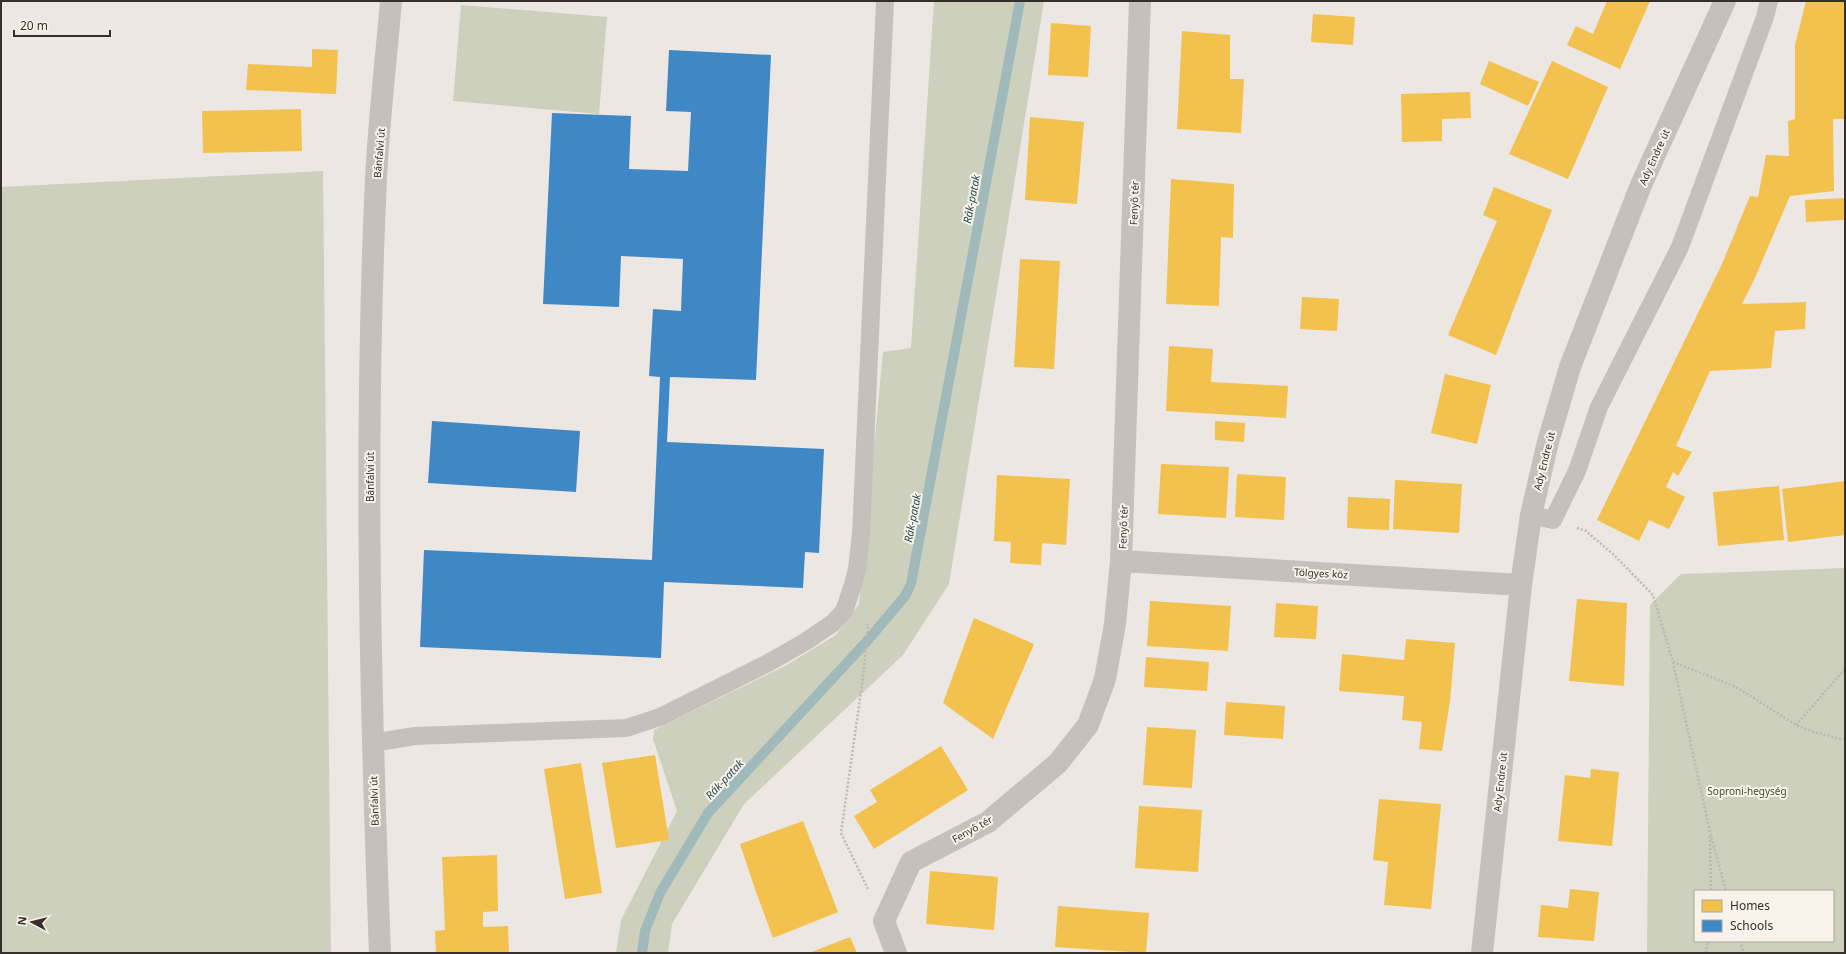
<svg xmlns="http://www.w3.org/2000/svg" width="1846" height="954" viewBox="0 0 1846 954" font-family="'Noto Sans',sans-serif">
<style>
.green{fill:#cdd0bd;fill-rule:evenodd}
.homes{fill:#f2c14e}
.schools{fill:#3f88c5}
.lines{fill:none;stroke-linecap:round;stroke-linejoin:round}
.stream{stroke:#a0babb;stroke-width:10}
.path{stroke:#beb8b3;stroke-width:2.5;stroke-dasharray:2 2;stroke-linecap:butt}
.service{stroke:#c5c0bb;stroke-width:18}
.minor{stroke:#c5c0bb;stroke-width:22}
.tertiary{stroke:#c5c0bb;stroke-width:22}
.labels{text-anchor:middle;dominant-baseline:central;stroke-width:4;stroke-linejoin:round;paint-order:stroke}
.street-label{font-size:10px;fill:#352e2a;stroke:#f8f2ea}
.park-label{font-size:10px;fill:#445130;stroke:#f8f2ea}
.water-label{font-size:11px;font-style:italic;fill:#234e53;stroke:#f8f2ea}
</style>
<rect width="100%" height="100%" fill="#ece7e2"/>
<!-- green -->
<path class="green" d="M934,1h110l-95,583 -46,71 -159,149 -72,120 -4,29h-52l5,-33 56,-109 -24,-72 1,-9 131,-64 51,-31 23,-31 24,-252 28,-4z
M461,5l146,12 -8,97 -146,-13z
M323,171l8,782h-330v-766z
M1845,568v385h-198l3,-348 31,-31zM1695,891h138v50h-138z"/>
<!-- homes -->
<path class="homes" d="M1607,1h43l-30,68 -53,-24 9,-19 17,8z
M1806,1h39v118h-12l1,72 -44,5 -36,84 -12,24 64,-2 -1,27 -30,2 -4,37 -61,3 -34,75 16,6 -14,24 -5,-4 -7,15 19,10 -16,32 -20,-9 -10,21 -42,-21 125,-256 28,-68 8,1 8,-42 23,1 -1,-35 7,-2v-74z
M1313,14l42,3 -2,28 -42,-3z
M1051,23l40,3 -3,51 -40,-2z
M1182,31l48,4v44h14l-3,54 -64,-4z
M312,49l26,1 -2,44 -90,-4 2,-26 64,3z
M1489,61l50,21 -11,24 -48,-22z
M1552,61l56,26 -40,92 -59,-25z
M1470,92l1,26 -29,1v22l-40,1 -1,-48z
M301,109l1,42 -99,2 -1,-42z
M1030,117l54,5 -7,82 -52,-4z
M1171,179l63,5 -1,54 -12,-1 -2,69 -53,-2z
M1494,187l58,23 -56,145 -48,-20 49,-114 -14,-6z
M1845,198v22l-39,2 -1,-22z
M1020,259l40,2 -6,108 -40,-2z
M1302,297l37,2 -2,32 -37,-2z
M1169,346l44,3 -2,33 77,4 -2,32 -120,-7z
M1445,374l46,11 -14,59 -46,-11z
M1215,421l30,2 -1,19 -29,-2z
M1161,464l68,3 -3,51 -68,-4z
M1237,474l49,3 -2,43 -49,-3z
M997,475l73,4 -4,66 -24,-2 -1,22 -31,-2 1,-21 -17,-1z
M1395,480l67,4 -3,49 -66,-4z
M1845,481v54l-57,7 -6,-53z
M1779,486l5,54 -66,6 -5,-54z
M1348,497l42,2 -1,31 -42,-2z
M1577,599l50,4 -3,83 -55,-5z
M1150,601l81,5 -3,45 -81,-5z
M1276,603l42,3 -2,33 -42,-2z
M974,618l60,26 -41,95 -50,-36z
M1406,639l49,4 -5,58 -8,50 -23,-2 3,-27 -20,-2 2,-24 -65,-5 3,-37 62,6z
M1146,657l63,5 -2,29 -63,-4z
M1226,702l59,4 -2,33 -59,-4z
M1147,727l49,3 -4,58 -49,-3z
M941,746l27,44 -94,59 -20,-33 23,-14 -7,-12z
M655,755l14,85 -53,8 -14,-85z
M581,763l21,130 -37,6 -21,-130z
M1591,769l28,3 -7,74 -54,-5 7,-66 25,3z
M1379,799l62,5 -10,105 -47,-4 4,-43 -15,-2z
M1139,806l63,4 -4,62 -63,-4z
M803,821l35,91 -65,26 -18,-49 -15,-45z
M497,855l1,56 -15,1v15l25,-1 1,27h-73l-1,-22 10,-1 -3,-73z
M930,871l68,6 -4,53 -68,-6z
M1570,889l29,3 -5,49 -56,-4 3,-32 27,3z
M1058,906l91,7 -3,40 -91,-6z
M850,937l7,16h-48z"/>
<!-- schools -->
<path class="schools" d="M669,50l102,5 -15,325 -86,-3 -3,65 157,7 -5,104 -14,-1 -2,36 -139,-6 -3,76 -241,-11 4,-97 228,10 8,-183 -11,-1 4,-67 28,2 2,-52 -62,-3 -2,51 -76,-3 9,-191 79,3 -2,53 59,2 3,-59 -25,-1z
M432,421l148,10 -4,61 -148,-9z"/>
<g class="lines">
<!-- stream -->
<path class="stream" d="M642,953l3,-22 15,-38 48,-80 160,-173 37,-44 6,-12 109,-583"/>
<!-- path -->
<path class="path" d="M1577,528l9,3 28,24 39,40 20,67 37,170 16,59
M1673,662l63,25 60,38 18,7 31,8
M1796,725l49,-56
M1710,836l1,55
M868,889l-27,-56 23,-163 4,-46
M1740,941l4,12
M1706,953l2,-12"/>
<!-- service -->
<path class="service" d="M1531,515l22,5 24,-49 22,-64 81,-160 85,-230 4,-16
M372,743l43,-7 211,-8 34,-11 108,-54 37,-21 28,-19 11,-12 8,-23 5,-19 4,-35 24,-533"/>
<!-- minor -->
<path class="minor" d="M1121,561l400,24
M896,953l-12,-32 27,-59 77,-40 70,-59 30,-38 17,-46 10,-55 6,-63 19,-560
M1482,953l39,-368 10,-70 17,-73 22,-75 71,-182 84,-184"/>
<!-- tertiary -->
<path class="tertiary" d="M380,953c-10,-258 -16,-517 -4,-775 3,-59 10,-118 15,-177"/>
</g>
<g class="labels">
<!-- street labels -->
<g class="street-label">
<text transform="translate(379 153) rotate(-85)">Bánfalvi út</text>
<text transform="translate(1654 157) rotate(-66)">Ady Endre út</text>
<text transform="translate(1134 203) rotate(-88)">Fenyő tér</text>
<text transform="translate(1544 461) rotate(-76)">Ady Endre út</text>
<text transform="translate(370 477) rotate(-90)">Bánfalvi út</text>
<text transform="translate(1123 527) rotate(-88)">Fenyő tér</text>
<text transform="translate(1321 573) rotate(3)">Tölgyes köz</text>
<text transform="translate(1500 782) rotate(-84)">Ady Endre út</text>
<text transform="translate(374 801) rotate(-92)">Bánfalvi út</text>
<text transform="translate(972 829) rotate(-29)">Fenyő tér</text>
</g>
<!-- park labels -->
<g class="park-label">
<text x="1747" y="791">Soproni-hegység</text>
</g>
<!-- water labels -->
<g class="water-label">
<text transform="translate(971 199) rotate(-79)">Rák-patak</text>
<text transform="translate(912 518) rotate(-79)">Rák-patak</text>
<text transform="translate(724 779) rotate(-47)">Rák-patak</text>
</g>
</g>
<!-- border -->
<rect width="1846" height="954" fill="none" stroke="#352e2a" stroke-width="4"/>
<!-- legend -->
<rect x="1694" y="890" width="140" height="52" fill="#f8f2ea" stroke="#aaa49d"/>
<rect x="1702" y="900" width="20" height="12" fill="#f2c14e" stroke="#aaa49d"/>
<text x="1730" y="910" font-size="12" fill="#352e2a">Homes</text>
<rect x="1702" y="920" width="20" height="12" fill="#3f88c5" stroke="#aaa49d"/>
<text x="1730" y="930" font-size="12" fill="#352e2a">Schools</text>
<!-- north arrow -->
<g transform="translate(32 922) rotate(277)" stroke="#f8f2ea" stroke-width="3" paint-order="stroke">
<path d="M0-3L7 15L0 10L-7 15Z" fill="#352e2a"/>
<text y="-6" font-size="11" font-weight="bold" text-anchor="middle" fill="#352e2a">N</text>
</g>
<!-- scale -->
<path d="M14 30v6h96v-6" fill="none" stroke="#352e2a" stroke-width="2"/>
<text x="20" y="30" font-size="12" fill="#352e2a" stroke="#f8f2ea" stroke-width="3" paint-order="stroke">20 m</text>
</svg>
